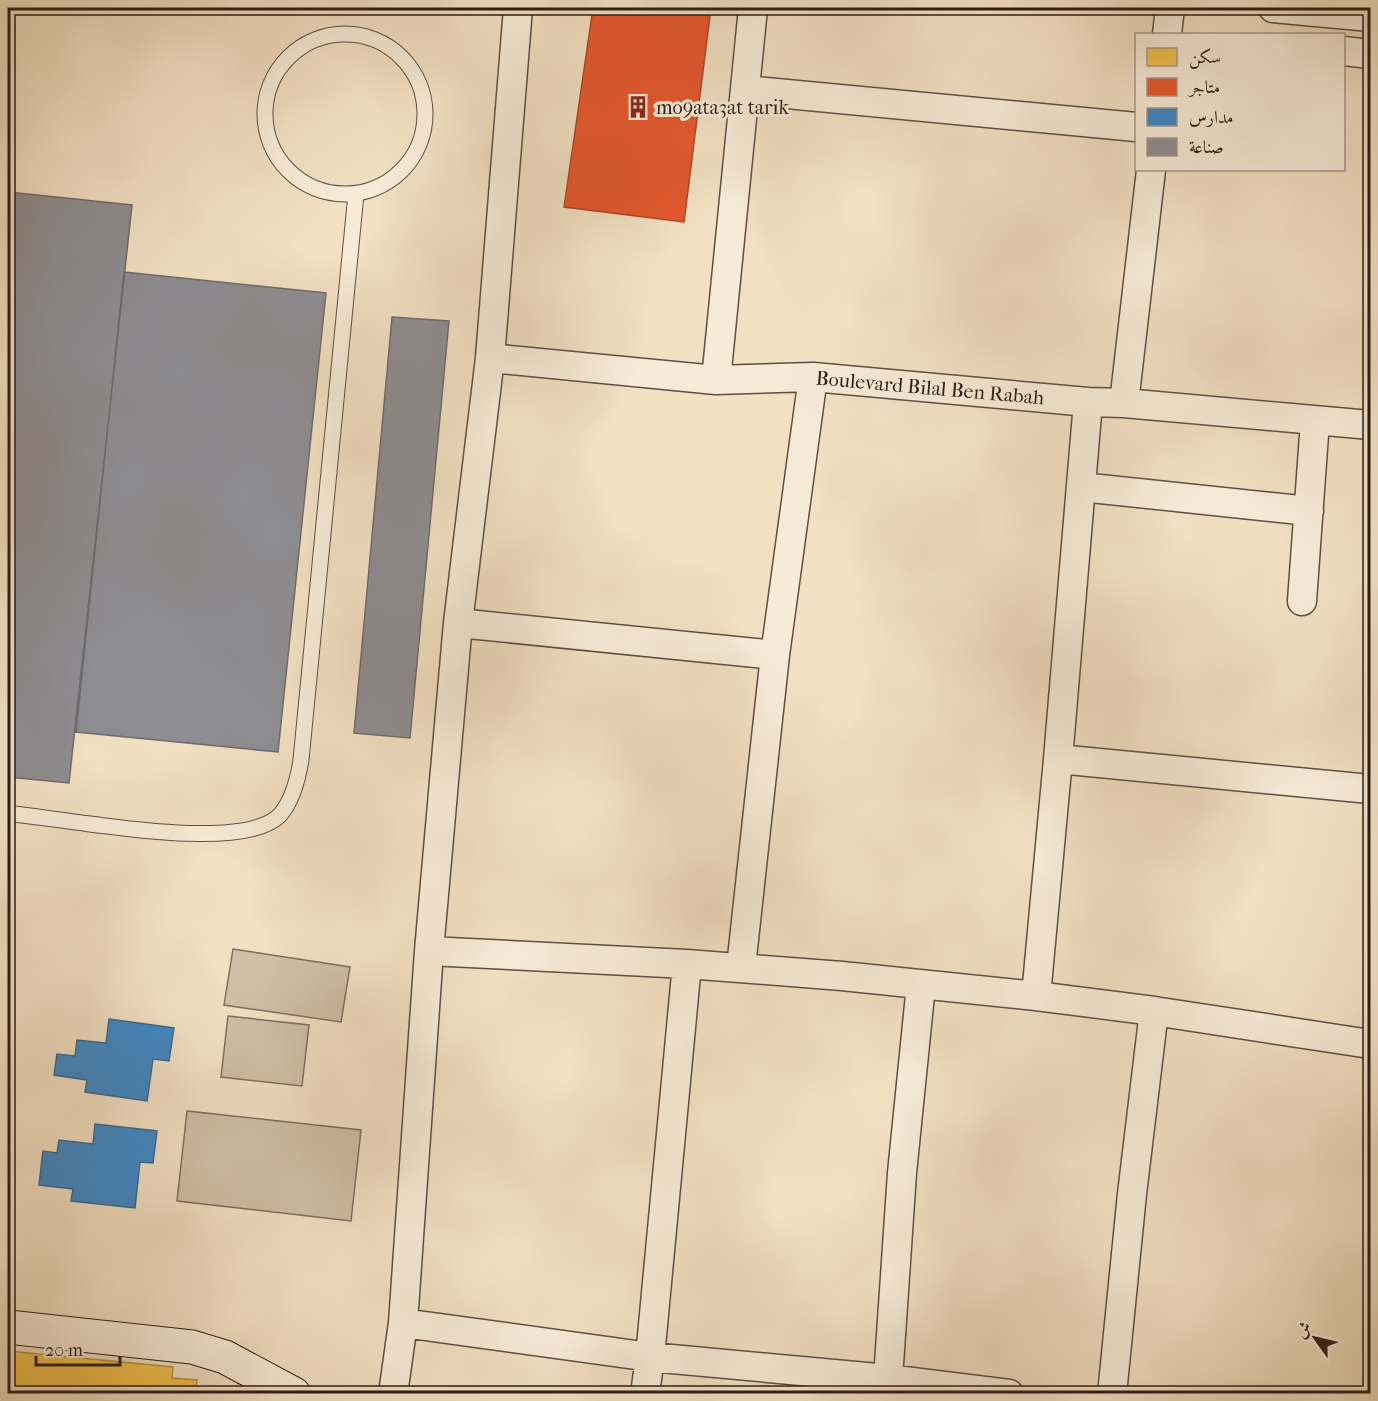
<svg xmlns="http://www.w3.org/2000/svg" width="1378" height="1401" viewBox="0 0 1378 1401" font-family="'IM FELL French Canon',Amiri,serif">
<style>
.green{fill:#d0bfa6;stroke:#7e6e5e;stroke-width:1.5}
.homes{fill:#f2c14e;stroke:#b7903e;stroke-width:1.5}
.shops{fill:#e4572e;stroke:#ad4627;stroke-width:1.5}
.schools{fill:#3f88c5;stroke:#396891;stroke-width:1.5}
.industry{fill:#8d8d92;stroke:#706b6d;stroke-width:1.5}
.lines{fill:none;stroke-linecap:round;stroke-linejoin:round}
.lane-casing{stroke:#5e4e42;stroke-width:17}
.street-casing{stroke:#5e4e42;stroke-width:31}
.secondary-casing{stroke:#2c1d17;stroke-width:35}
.lane{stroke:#f7ebd8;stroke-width:15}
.street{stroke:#f7ebd8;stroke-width:28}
.secondary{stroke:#f7ebd8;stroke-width:33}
.labels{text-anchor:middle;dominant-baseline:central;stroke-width:6;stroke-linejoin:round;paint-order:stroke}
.poi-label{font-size:20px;fill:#2c1d17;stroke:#f7ebd8;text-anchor:start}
.street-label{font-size:20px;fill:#2c1d17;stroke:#f7ebd8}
</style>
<rect width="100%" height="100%" fill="#f2e0c3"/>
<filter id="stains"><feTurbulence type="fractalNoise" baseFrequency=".00333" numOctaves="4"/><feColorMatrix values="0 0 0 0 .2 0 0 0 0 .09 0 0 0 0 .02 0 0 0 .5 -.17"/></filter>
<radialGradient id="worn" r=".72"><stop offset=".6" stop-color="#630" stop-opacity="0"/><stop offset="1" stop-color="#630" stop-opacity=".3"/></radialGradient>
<!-- green -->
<path class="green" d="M233,949l117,18 -9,55 -117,-17z
M228,1016l81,9 -7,61 -81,-9z
M187,1111l174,19 -10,91 -174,-20z"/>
<!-- homes -->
<path class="homes" d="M8,1351l165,16 -1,11 25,2 -1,11 32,3h-220z"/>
<!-- shops -->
<path class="shops" d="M593,8h118l-27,214 -120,-15z"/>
<!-- schools -->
<path class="schools" d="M109,1019l65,9 -5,33 -16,-2 -6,42 -62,-9 2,-12 -33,-5 3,-21 18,2 2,-16 29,3z
M95,1124l62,7 -4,32 -13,-1 -5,46 -64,-7 2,-12 -34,-4 4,-34 14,2 2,-13 34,4z"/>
<!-- industry -->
<path class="industry" d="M8,192l124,13 -63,578 -61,-6z
M124,272l202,21 -48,459 -202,-20z
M392,317l57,4 -39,417 -56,-5z"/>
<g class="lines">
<!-- lane casing -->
<g class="lane-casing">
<path id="lane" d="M265 114a80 80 0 1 1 160 0a80 80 0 1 1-160 0Z
M8,813c27,4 54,7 82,11 41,5 159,23 190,-9 13,-15 18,-36 21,-55l55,-566"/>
</g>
<!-- street casing -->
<g class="street-casing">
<path id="street" d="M1273,8l97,9
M1167,34l3,-26
M1344,51l26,3
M745,90l391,37
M490,358l226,22 97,-3 275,25 36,1 246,22
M716,380l37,-372
M1124,403l27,-233
M1081,487l228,24
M1302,601l13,-180
M458,623l317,32
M1058,759l312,30
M429,951l258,13 155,12 194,20 118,15 216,33
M741,967l34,-312 38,-278
M1036,996l22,-237 30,-357
M403,1323l247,34 238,22 121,15
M393,1394l10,-71 26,-372 29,-328 32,-265 28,-350
M645,1394l5,-37 37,-393
M887,1394l15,-221 19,-188
M1112,1394l20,-200 22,-183"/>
</g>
<!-- secondary casing -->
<g class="secondary-casing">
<path id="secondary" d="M8,1327l184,20 33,10 69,37"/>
</g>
<!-- lane -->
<use href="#lane" class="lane"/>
<!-- street -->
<use href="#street" class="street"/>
<!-- secondary -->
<use href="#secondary" class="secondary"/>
</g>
<!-- icons -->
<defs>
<g id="building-bare" transform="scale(1.8)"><path d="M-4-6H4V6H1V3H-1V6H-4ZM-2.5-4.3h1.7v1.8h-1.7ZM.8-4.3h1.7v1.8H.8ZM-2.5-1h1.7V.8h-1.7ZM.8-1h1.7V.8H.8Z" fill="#8f2418" stroke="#f7ebd8" stroke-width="2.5" paint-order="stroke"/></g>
</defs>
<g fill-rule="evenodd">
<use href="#building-bare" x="638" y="107"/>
</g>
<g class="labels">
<!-- poi labels -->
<g class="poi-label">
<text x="656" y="107">mo9ata3at tarik</text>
</g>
<!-- street labels -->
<g class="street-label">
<text transform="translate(930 388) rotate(5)">Boulevard Bilal Ben Rabah</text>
</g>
</g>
<!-- margin -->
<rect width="1378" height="1401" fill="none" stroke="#f2e0c3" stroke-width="30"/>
<rect x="9" y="9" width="1360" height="1383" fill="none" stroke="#2c1d17" stroke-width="3"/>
<rect x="15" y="15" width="1348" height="1371" fill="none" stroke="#2c1d17" stroke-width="1.5"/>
<!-- legend -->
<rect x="1135" y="33" width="210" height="138" fill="#f7ebd8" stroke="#a6998b" stroke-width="1.5"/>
<rect x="1147" y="48" width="30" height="18" fill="#f2c14e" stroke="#a6998b" stroke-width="1.5"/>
<text x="1189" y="63" font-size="18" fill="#2c1d17">سكن</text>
<rect x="1147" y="78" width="30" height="18" fill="#e4572e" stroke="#a6998b" stroke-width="1.5"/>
<text x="1189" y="93" font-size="18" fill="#2c1d17">متاجر</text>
<rect x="1147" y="108" width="30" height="18" fill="#3f88c5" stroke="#a6998b" stroke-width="1.5"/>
<text x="1189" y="123" font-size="18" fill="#2c1d17">مدارس</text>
<rect x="1147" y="138" width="30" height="18" fill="#8d8d92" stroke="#a6998b" stroke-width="1.5"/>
<text x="1189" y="153" font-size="18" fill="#2c1d17">صناعة</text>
<!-- north arrow -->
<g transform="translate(1315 1338) rotate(304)" stroke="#f7ebd8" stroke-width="4.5" paint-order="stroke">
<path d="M0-4.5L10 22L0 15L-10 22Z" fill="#2c1d17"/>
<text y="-9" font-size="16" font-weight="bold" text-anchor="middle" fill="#2c1d17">ش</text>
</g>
<!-- scale -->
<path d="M36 1356v9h84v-9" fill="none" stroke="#2c1d17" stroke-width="3"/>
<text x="45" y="1356" font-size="18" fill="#2c1d17" stroke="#f7ebd8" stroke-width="4.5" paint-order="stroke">20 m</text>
<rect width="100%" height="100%" filter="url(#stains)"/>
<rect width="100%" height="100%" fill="url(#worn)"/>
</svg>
